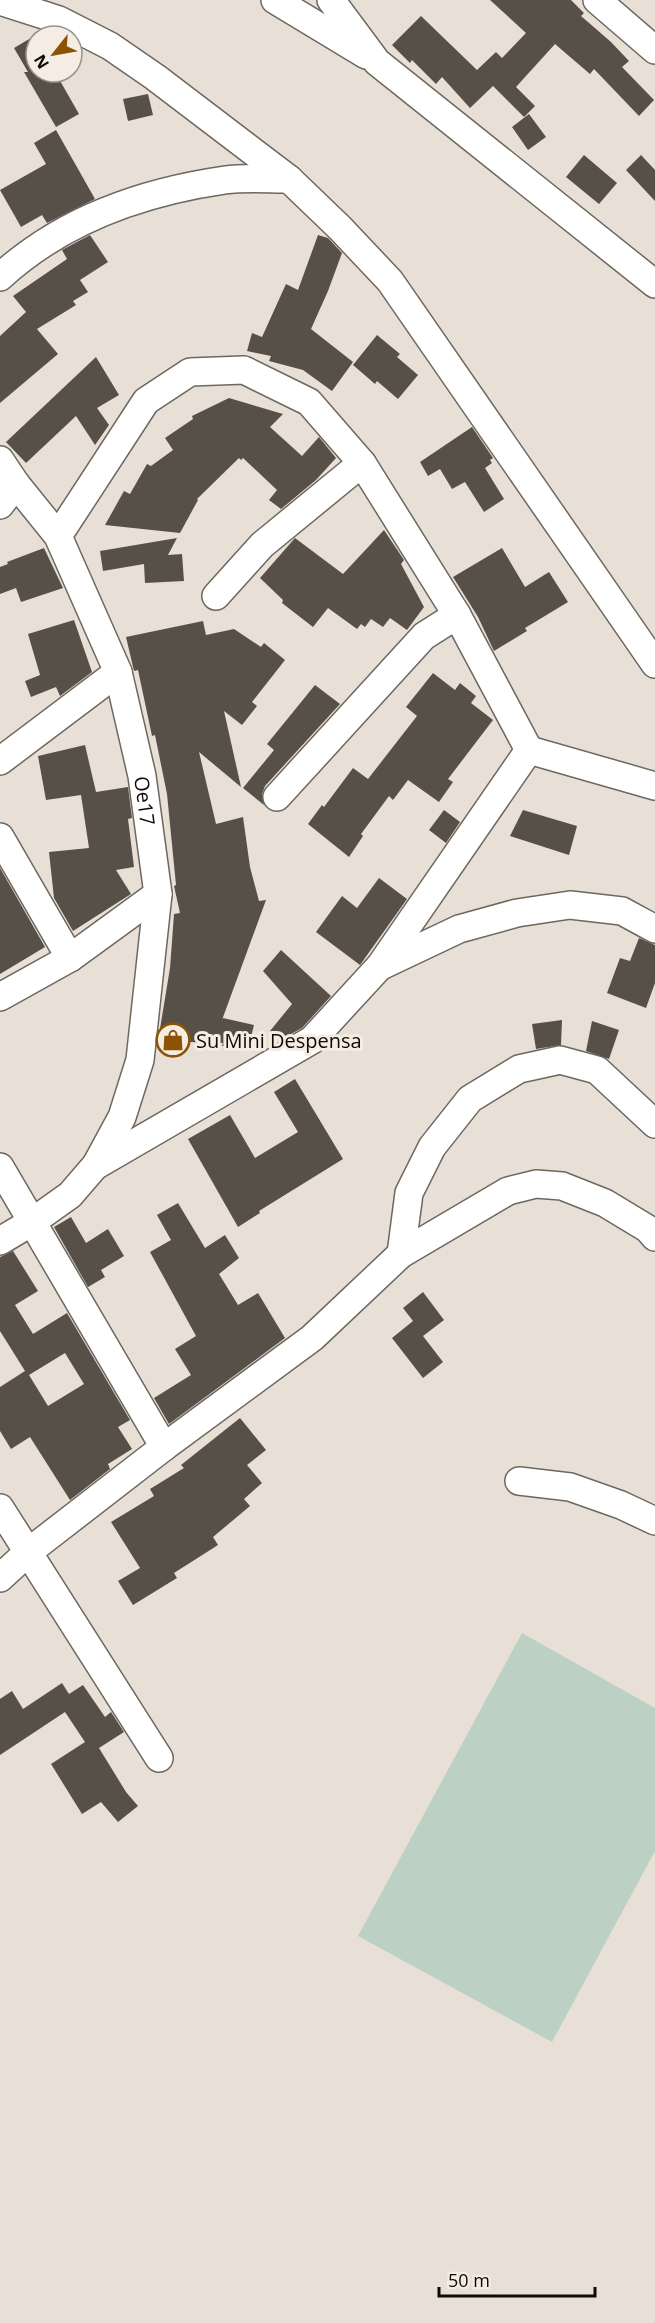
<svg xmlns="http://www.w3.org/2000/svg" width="655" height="2323" viewBox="0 0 655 2323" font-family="'Open Sans',sans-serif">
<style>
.grass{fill:#bcd1c3}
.building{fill:#575048;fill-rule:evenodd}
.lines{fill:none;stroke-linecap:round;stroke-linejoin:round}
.minor-casing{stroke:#6e675e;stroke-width:30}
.minor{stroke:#fff;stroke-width:27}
.labels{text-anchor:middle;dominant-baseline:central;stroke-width:6;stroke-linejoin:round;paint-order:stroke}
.street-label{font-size:20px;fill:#0d0b08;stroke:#f5ece3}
.poi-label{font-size:20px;fill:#0d0b08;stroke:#f5ece3;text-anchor:start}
</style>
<rect width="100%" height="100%" fill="#e8dfd6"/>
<!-- grass -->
<path class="grass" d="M522,1633l133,75v143l-103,191 -194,-106z"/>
<!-- building -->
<path class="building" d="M490,0h81l13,13 -3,3 30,26 18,19 -7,6 32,33 -15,16 -45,-47 -4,5 -35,-30 -39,43 19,19 -11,11 -31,-31 -23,22 -28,-31 -6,7 -24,-24 -2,3 -18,-18 29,-29 56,54 19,-18 6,6 24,-25z
M36,35v37h19l24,42 -23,13 -32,-55h4l-14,-24z
M148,94l5,21 -25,6 -5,-22z
M529,114l17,23 -18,13 -16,-23z
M56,130l39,69 -48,24 -5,-8 -21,12 -21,-37 46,-26 -12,-21z
M584,155l33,28 -18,21 -33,-27z
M641,155l14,15v31l-29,-31z
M90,235l18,27 -28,18 8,12 -15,9 3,4 -39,24 21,25 -58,49v-67l26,-24 -13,-16 54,-37 -5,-9z
M318,235l10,3 14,15 -14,38 -17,38 42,33 -21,29 -29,-21 -34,-9 2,-5 -24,-5 5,-18 10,4 24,-53 12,6z
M377,335l23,19 -3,3 21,18 -20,24 -21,-18 -2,3 -22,-19z
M96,357l23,38 -22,13 12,17 -14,20 -19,-29 -50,47 -20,-21z
M229,398l54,16 -13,13 32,29 17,-19 17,21 -20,22 -35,29 -12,-9 8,-10 -34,-32 -2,2 -2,-2 -42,41 1,1 -18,33 -75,-8 19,-34 6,3 17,-30 4,2 22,-16 -8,-12 28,-19 -1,-3z
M472,427l21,31 -3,2 2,3 -7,5 19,31 -20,13 -19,-30 -13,7 -12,-20 -12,7 -8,-14z
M384,530l20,30 -3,4 23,43 -17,23 -17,-12 -7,9 -12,-8 -6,8 -4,-3 -4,5 -29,-21 -15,19 -31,-24 1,-3 -23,-22 35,-40 48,36z
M177,538l-9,17 14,-1 2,27 -39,2 -1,-19 -41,7 -3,-20z
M44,548l19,40 -42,14 -5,-14 -16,6v-27l8,-3 -1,-2z
M502,548l23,39 24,-15 19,30 -43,26 2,3 -33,20 -16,-34 -25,-40z
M74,620l18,52 -32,24 -4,-9 -25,10 -6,-16 15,-6 -12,-41z
M203,621l3,14 28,-6 27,18 3,-4 21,17 -33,42 5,4 -15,19 -18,-14 17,76 -42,-35 17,72 27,-7 7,50 9,34 7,-1 -44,120 1,-2 31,7 -6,24 -26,-3 1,-3 -65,-2 12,-73 4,-54 6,-1 -6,-27 2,-1 -9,-91 -12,-59 -3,1 -14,-66 -4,1 -8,-34z
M433,673l22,17 5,-7 16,13 -5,7 22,17 -45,59 5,3 -14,20 -31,-22 -15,20 -4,-4 -28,38 2,2 -14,21 -41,-33 14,-19 2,2 29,-39 15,11 49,-63 -11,-9z
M315,685l25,19 -75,82 -3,8 2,11 -21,-17 31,-38 -7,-6z
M85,745l11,47 32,-5 4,31 -4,1 6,48 -18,3 15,24 -58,37 -19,-33 -5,-46 40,-4 -8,-53 -35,5 -8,-44z
M444,810l16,12 -14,21 -17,-13z
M523,810l54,16 -8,29 -59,-19z
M0,868l45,79 -45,27z
M379,878l28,21 -47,66 -44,-33 26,-36 15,12z
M639,938l16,7v38l-9,25 -39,-15 13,-35 10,3z
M281,950l50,46 -29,32 -22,12 -10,-9 22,-27 -29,-33z
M562,1020l-1,25 -25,4 -4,-25z
M592,1021l27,9 -10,29 -23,-8z
M295,1079l48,80 -84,52 1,2 -22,14 -50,-88 42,-24 25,43 43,-26 -24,-40z
M178,1203l27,45 20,-13 14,23 -20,16 19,31 20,-12 27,45 -116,86 -15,-26 37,-23 -16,-26 21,-13 -46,-84 21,-12 -14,-25z
M71,1217l15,26 22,-14 16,27 -23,14 4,7 -17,10 -34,-60z
M13,1251l25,40 -23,14 18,29 34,-21 63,107 -12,7 14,22 -24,15 2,5 -40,31 -40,-63 -19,12 -11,-18v-44l25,-16 -25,-40v-74zM65,1353l19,31 -36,22 -19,-31z
M423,1292l21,28 -21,16 20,26 -20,16 -31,-40 21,-17 -10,-13z
M240,1418l26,32 -19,15 15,18 -18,16 6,7 -37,31 5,8 -44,28 3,5 -44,27 -15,-24 22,-13 -29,-46 43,-26 -4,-7 34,-21 -3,-3z
M62,1683l7,11 14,-9 22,32 6,-5 13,20 -25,16 27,44 12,14 -20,16 -17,-20 -19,12 -31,-50 34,-22 -20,-30 -65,43v-56l12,-8 11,18z"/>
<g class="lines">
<!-- minor casing -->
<g class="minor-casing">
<g id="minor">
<path d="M275,0l91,55"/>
<path d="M331,0l46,62 278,222"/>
<path d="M597,0l58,50"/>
<path d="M0,1l59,19 51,26 45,31 134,102 51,49 50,53 265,383"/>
<path d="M0,277c62,-57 142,-85 225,-97 20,-3 43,-1 64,-1"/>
<path id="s1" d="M0,460l16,24 42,52 60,136 24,104 16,118 -18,166 -18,57 -26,48"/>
<path d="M0,505l16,-21"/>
<path d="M216,596l46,-51 100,-82"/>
<path d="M529,750l126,36"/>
<path d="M0,761l118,-89"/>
<path d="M277,797l147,-161 33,-21"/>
<path d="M0,837l70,121"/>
<path d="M381,966l78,-37 58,-16 53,-8 52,6 33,18"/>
<path d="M0,997l70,-39 88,-64"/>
<path d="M0,1167l164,280"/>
<path d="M0,1241l32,-19 38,-27 25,-29 217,-126 68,-74 149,-216 -72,-135 -95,-152 -53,-61 -65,-32 -54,2 -44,29 -88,135"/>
<path d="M401,1254l8,-61 23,-46 38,-48 49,-30 41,-9 37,10 58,54"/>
<path d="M519,1481l51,6 51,18 34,16"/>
<path d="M0,1508l159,250"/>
<path d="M0,1578l27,-25 137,-106 148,-109 89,-84 107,-63 28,-7 26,2 43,17 43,26 7,8"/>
</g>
</g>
<!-- minor -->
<use href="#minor" class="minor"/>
</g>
<!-- icons -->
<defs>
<g id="shop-ring" transform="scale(1.725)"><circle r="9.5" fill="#f5ece3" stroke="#8b5405" stroke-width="1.5"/><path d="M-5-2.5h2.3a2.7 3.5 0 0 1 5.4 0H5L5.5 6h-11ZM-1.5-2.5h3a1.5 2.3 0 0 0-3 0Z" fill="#8b5405"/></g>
</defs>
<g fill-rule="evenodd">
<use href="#shop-ring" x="173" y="1040"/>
</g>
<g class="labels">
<!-- street labels -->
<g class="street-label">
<text stroke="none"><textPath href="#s1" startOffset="376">Oe17</textPath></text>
</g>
<!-- poi labels -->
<g class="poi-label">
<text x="196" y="1040">Su Mini Despensa</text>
</g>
</g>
<!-- north arrow -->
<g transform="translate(54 54) rotate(239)"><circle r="28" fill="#f5ece3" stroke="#98928b" stroke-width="1.5"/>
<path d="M0-4.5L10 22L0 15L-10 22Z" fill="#8b5405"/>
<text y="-9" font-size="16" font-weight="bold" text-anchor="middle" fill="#0d0b08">N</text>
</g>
<!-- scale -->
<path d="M439 2287v9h156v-9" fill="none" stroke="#0d0b08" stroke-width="3"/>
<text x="448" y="2287" font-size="18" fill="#0d0b08" stroke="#f5ece3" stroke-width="4.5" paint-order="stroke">50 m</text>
</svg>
